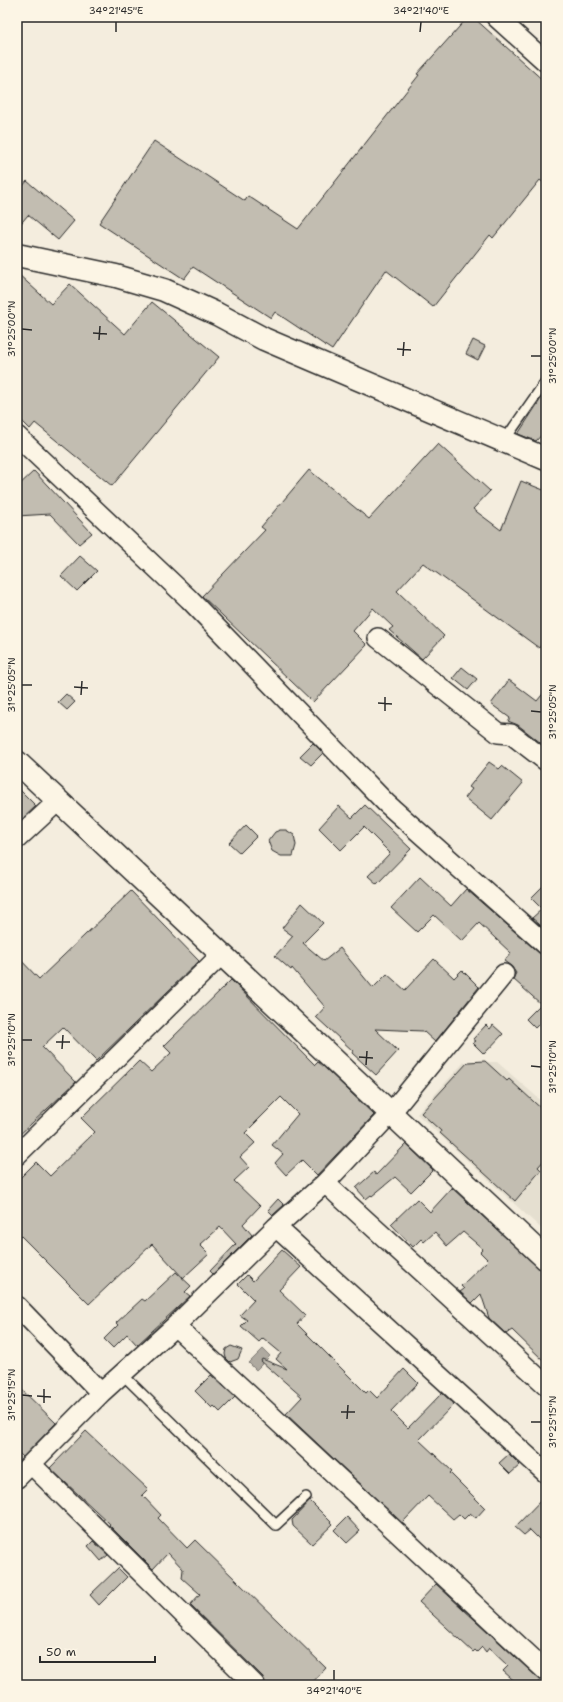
<svg xmlns="http://www.w3.org/2000/svg" width="563" height="1702" viewBox="0 0 563 1702" font-family="'Shantell Sans',sans-serif">
<style>
.built{fill:#e5dfd0}
.water{fill:#afaaa0;stroke:#7a7771}
.building{fill:#c2bdb1;stroke:#2b2b2b}
.lines{fill:none;stroke-linecap:round;stroke-linejoin:round}
.service-casing{stroke:#2b2b2b;stroke-width:12}
.minor-casing{stroke:#2b2b2b;stroke-width:22}
.tertiary-casing{stroke:#2b2b2b;stroke-width:25}
.service{stroke:#fcf5e5;stroke-width:9}
.minor{stroke:#fcf5e5;stroke-width:19}
.tertiary{stroke:#fcf5e5;stroke-width:22}
.ticks{fill:none;stroke:#2b2b2b;stroke-width:1.5}
.neatline{fill:none;stroke:#2b2b2b;stroke-width:1.5}
.ticks-label{font-size:10px;text-anchor:middle;fill:#2b2b2b}
</style>
<rect width="100%" height="100%" fill="#f4edde"/>
<filter id="ink" filterUnits="userSpaceOnUse"><feTurbulence type="fractalNoise" baseFrequency=".025" numOctaves="2"/><feDisplacementMap in="SourceGraphic" scale="8" xChannelSelector="R" yChannelSelector="G"/><feConvolveMatrix kernelMatrix="1 2 1 2 8 2 1 2 1" color-interpolation-filters="sRGB"/></filter>
<g filter="url(#ink)">
<!-- built -->
<path class="built" d="M464,1062h33l49,43v128l-129,-119z"/>
<!-- water -->
<path class="water" d="M263,1349l7,7 -14,14 -7,-7z"/>
<!-- building -->
<path class="building" d="M468,17h5l73,66v102l-6,-5 -47,58 -3,-3 -57,72 -47,-37 -54,80 -57,-38 -4,6 -78,-51 -9,12 -85,-56 55,-82 91,60 3,-5 50,33 121,-154 -2,-1z
M27,181l47,40 -16,19 -30,-25 -11,13v-35z
M17,273l34,31 19,-20 55,50 27,-32 67,55 -107,129 -77,-63 -5,6 -13,-13z
M473,340l12,6 -7,14 -12,-6z
M546,391v39l-10,11 -18,-7z
M438,444l52,47 -17,18 28,21 20,-49 25,10v147l-7,10 -116,-85 -26,28 47,45 -22,23 -33,-29 4,-3 -20,-19 -20,23 14,14 -54,57 -111,-106 63,-66 -4,-3 48,-57 60,49z
M34,471l58,62 -13,11 -29,-30 -33,2v-29z
M80,556l17,15 -20,20 -16,-15z
M462,667l15,12 -9,11 -15,-12z
M509,680l28,21 9,-11v57l-28,-22 -10,-4 2,-3 -19,-14z
M66,694l9,8 -8,8 -9,-8z
M313,743l10,10 -12,12 -11,-9z
M489,762l10,7 3,-3 21,17 -31,37 -27,-22 7,-9 -3,-2z
M17,787l19,19 -19,18z
M365,805l46,44 -34,35 -9,-8 22,-23 -26,-26 -23,23 -22,-22 20,-22 13,12z
M246,825l11,11 -17,17 -11,-10z
M280,830h6l8,5 2,10 -3,11h-12l-9,-5 -4,-10 7,-9z
M420,877l31,29 15,-17 73,64 7,3v75l-7,-7 -4,4 -9,-9 15,-15 -28,-25 3,-6 -5,-7 -7,-5 7,-8 -32,-30 -17,18 -28,-26 -17,17 -26,-24z
M546,883v47l-14,-12 10,-9 -11,-11z
M131,891l68,70 -103,100 -33,-34 -21,20 34,35 -59,55v-181l22,23z
M302,903l21,20 -20,20 21,18 16,-13 33,40 14,-14 18,16 29,-31 20,19 8,-8 17,17 -44,55 -12,-11 -48,-2 23,22 -22,24 -24,-22 1,-2 -37,-34 9,-10 -33,-39 -1,2 -16,-14 18,-20 -11,-8z
M231,980l84,85 3,-3 3,2 53,51 -57,60 -15,-15 -16,15 -11,-12 8,-9 -11,-9 26,-31 -17,-17 -36,36 10,10 -15,14 9,10 -15,14 26,25 -17,18 9,11 -39,39 -3,-3 26,-27 -16,-17 -20,18 9,9 -26,24 -31,-34 -63,60 -72,-72v-51l19,-19 14,14 45,-44 -14,-14 58,-57 12,11 20,-19 -7,-7z
M486,1025l4,4 3,-4 10,9 -19,20 -11,-11 3,-2 -3,-2z
M485,1061l22,20 2,-2 37,34v45l-8,9 3,3 -26,31 -75,-68 1,-2 -20,-18 47,-51z
M406,1144l27,26 -22,22 -16,-15 -23,19 -1,-1 -5,4 -10,-11 18,-16 2,3z
M452,1188l94,87v88l-34,-33 -6,4 -17,-16 -8,-24 -9,9 -12,-11 4,-3 -3,-3 27,-26 -8,-8 3,-3 -20,-17 -16,14 -12,-14 -11,10 -3,-3 -8,8 -22,-23 26,-25 13,13z
M278,1199l6,6 -11,10 -5,-5z
M282,1250l19,17 -22,23 26,25 -8,9 69,69 3,-3 8,8 27,-29 14,14 -27,28 17,17 34,-35 12,11 -35,36 33,31 -2,2 35,35 -9,10 -6,-5 -6,6 -5,-5 -6,5 -25,-23 -26,27 -116,-109 16,-17 -41,-36 1,-2 25,10 -11,-10 5,-6 -18,-15 -4,4 -18,-16 6,-6 -7,-5 14,-15 -16,-16 9,-9 6,6z
M176,1272l15,14 -6,6 5,4 -53,49 -10,-11 -14,14 -9,-9 14,-14 -2,-2 26,-24 3,2z
M231,1346l11,4 -4,9 -8,3 -4,-4 -1,-4 1,-5z
M211,1375l24,22 -15,15 -6,-6 -2,2 -17,-17z
M17,1385l39,38 -33,34 -6,-6z
M86,1431l62,58 -6,6 19,20 -3,3 29,30 8,-8 131,128 -16,17h-44l-3,-8 -73,-72 10,-11 -18,-16 1,-9 -15,-16 -15,16 -44,-44 1,-1 -60,-56z
M509,1454l11,11 -10,9 -11,-11z
M546,1495v51l-16,-16 -6,5 -9,-8z
M310,1501l23,23 -21,20 -19,-18 -1,-6z
M347,1517l13,14 -13,12 -13,-13z
M93,1541l15,14 -7,6 -13,-15z
M118,1568l9,9 -28,28 -9,-10z
M436,1584l104,96 -4,5h-17l-16,-14 5,-5 -19,-18 -3,4 -4,-5 -5,5 -2,-2 -2,2 -54,-50z"/>
<g class="lines">
<!-- service casing -->
<g class="service-casing">
<path id="service" d="M504,441l42,-60
M122,1374l154,151 30,-28"/>
</g>
<!-- minor casing -->
<g class="minor-casing">
<path id="minor" d="M496,17l50,45
M17,436l172,163 197,204 160,142
M378,638l120,95 13,1 35,27
M17,839l41,-38
M17,1155l204,-200
M325,1183l221,202
M276,1227l270,246
M17,1306l84,87
M175,1326l371,345
M31,1464l224,221
M17,1478l84,-85 74,-67 101,-99 49,-44 65,-69 114,-140"/>
</g>
<!-- tertiary casing -->
<g class="tertiary-casing">
<path id="tertiary" d="M17,255l99,21 48,14 53,24 47,25 282,120
M17,762l529,497"/>
</g>
<!-- service -->
<use href="#service" class="service"/>
<!-- minor -->
<use href="#minor" class="minor"/>
<!-- tertiary -->
<use href="#tertiary" class="tertiary"/>
</g>
</g>
<!-- ticks -->
<path class="ticks" d="M116,32v-10M420,32l1,-10M22,329l10,1M93,333l14,1M99,340l1,-14M397,349l14,1M403,356l1,-14M531,356h10M22,685h10M74,687l14,1M81,695l1,-14M378,703l14,1M385,711v-14M531,711l10,1M22,1040h10M56,1042h14M62,1049l1,-14M359,1057l14,1M366,1065l1,-14M531,1066l10,1M22,1395l10,1M37,1396l14,1M44,1403v-14M341,1412h14M347,1419l1,-14M531,1422h10M334,1680v-10"/>
<!-- margin -->
<rect width="563" height="1702" fill="none" stroke="#fcf5e5" stroke-width="44"/>
<!-- scale -->
<path d="M40 1656v6h115v-6" fill="none" stroke="#2b2b2b" stroke-width="2"/>
<text x="46" y="1656" font-size="12" fill="#2b2b2b" stroke="#fcf5e5" stroke-width="3" paint-order="stroke">50 m</text>
<rect x="22" y="22" width="519" height="1658" class="neatline"/>
<g class="ticks-label">
<text x="116" y="14">34°21'45"E</text>
<text x="421" y="14">34°21'40"E</text>
<text transform="translate(11 329) rotate(-90)" y="4">31°25'00"N</text>
<text transform="translate(552 356) rotate(-90)" y="4">31°25'00"N</text>
<text transform="translate(11 685) rotate(-90)" y="4">31°25'05"N</text>
<text transform="translate(552 712) rotate(-90)" y="4">31°25'05"N</text>
<text transform="translate(11 1040) rotate(-90)" y="4">31°25'10"N</text>
<text transform="translate(552 1067) rotate(-90)" y="4">31°25'10"N</text>
<text transform="translate(11 1395) rotate(-90)" y="4">31°25'15"N</text>
<text transform="translate(552 1422) rotate(-90)" y="4">31°25'15"N</text>
<text x="334" y="1694">34°21'40"E</text>
</g>
</svg>
